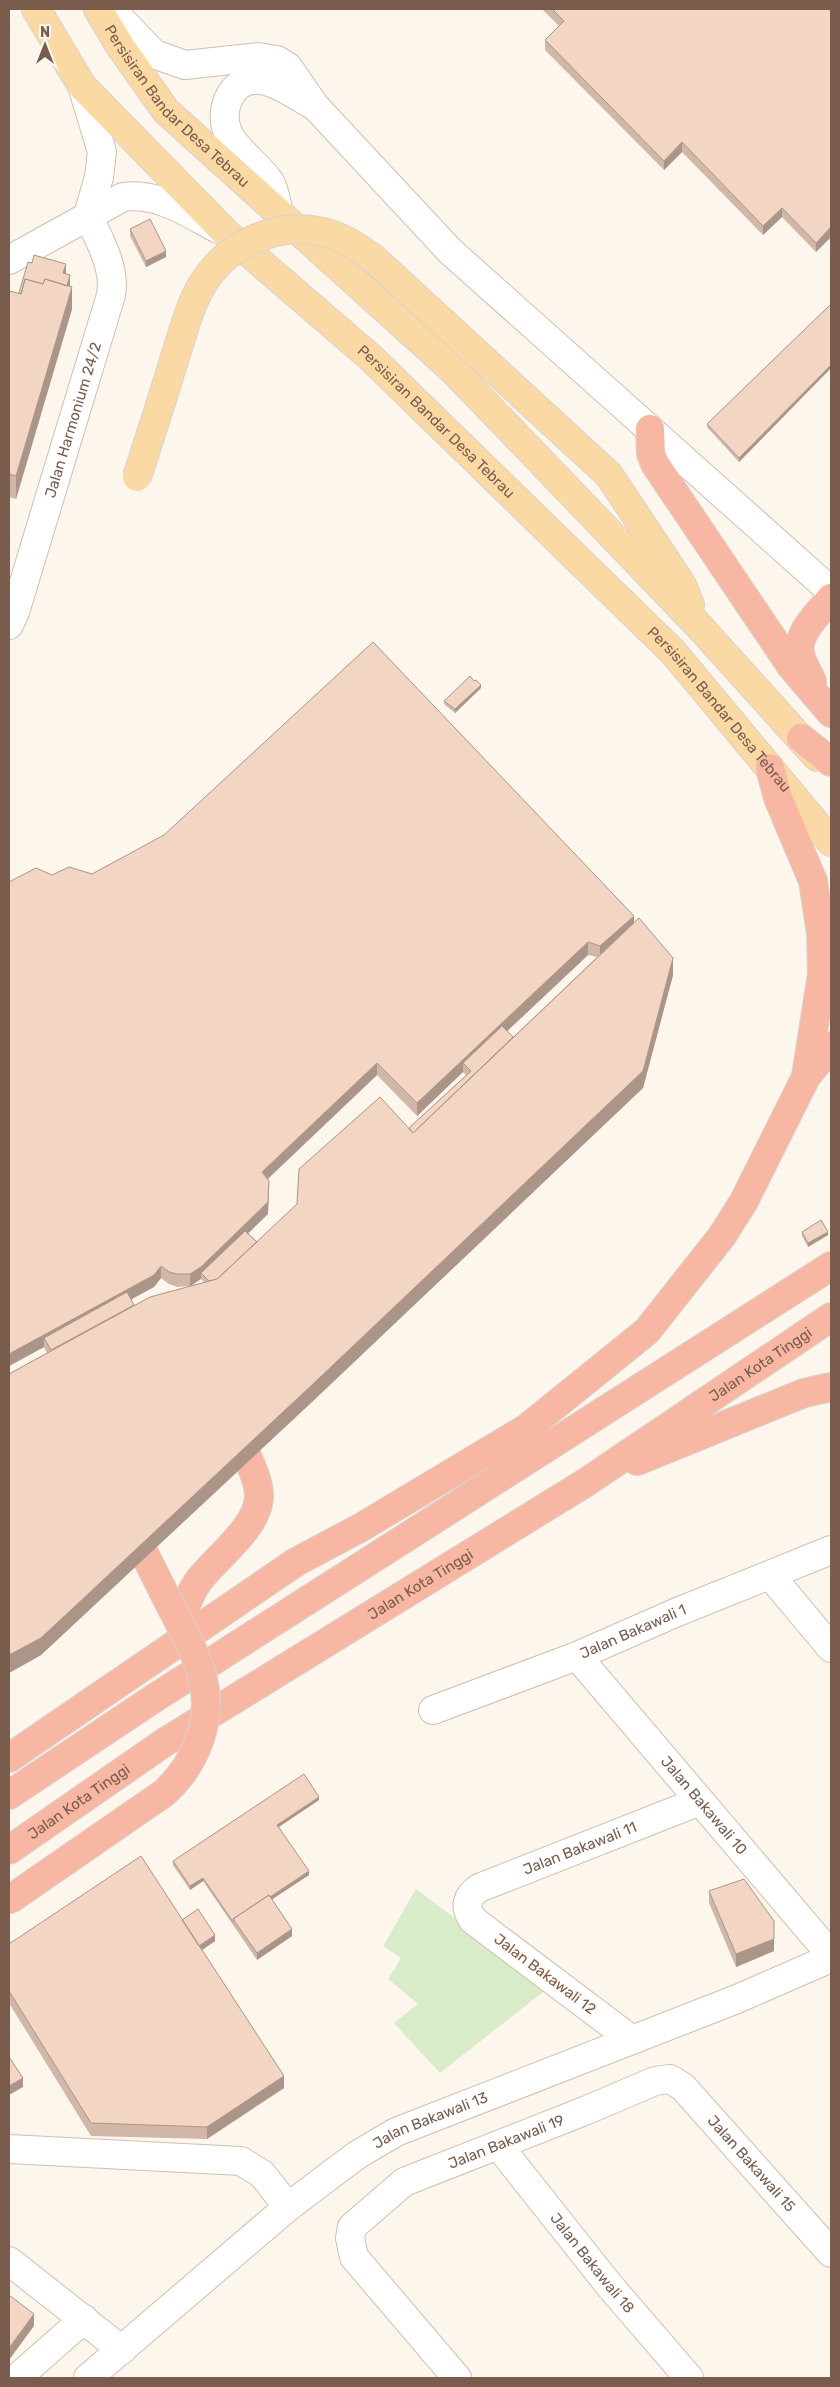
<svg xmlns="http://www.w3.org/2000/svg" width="840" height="2387" viewBox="0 0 840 2387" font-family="Rubik,sans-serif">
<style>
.green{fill:#d8ecc9}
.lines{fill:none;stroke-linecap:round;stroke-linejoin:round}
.minor-casing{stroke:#d1beb0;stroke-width:30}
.major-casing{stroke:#dad1cd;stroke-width:30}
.highway-casing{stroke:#dad1cd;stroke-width:30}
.minor{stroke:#fff;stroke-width:28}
.major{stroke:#fbd9a5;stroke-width:28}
.highway{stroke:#f7b7a3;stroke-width:28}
.major-bridge-casing{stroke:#dad1cd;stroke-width:30;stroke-linecap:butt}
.highway-bridge-casing{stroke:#dad1cd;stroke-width:30;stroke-linecap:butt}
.major-bridge{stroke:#fbd9a5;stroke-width:28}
.highway-bridge{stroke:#f7b7a3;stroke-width:28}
.wall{fill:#d1b7a8;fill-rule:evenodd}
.shaded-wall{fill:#aa9588}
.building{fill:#f3d5c3;stroke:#aa9588}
.labels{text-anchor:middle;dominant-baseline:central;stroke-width:4;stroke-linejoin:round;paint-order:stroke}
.street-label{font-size:15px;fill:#7a5c4d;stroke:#fffaf3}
</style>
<rect width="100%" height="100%" fill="#fdf6ec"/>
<!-- green -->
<path class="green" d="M416,1889l132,99 -108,85 -46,-50 24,-19 -30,-25 13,-21 -18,-12z"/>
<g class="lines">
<!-- minor casing -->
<g class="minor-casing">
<g id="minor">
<path d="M111,9l43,45 31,11 73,-8 19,3 11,7 27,39 135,145 381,340"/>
<path d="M82,86l20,66 -3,25 -11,38"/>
<path d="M279,212c-3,-9 -4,-22 -9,-30 -17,-25 -53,-41 -44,-76 2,-8 5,-14 12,-20 22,-18 53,7 73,18"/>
<path d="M9,260l114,-63c36,-5 66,17 97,33"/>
<path id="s1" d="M9,625l6,-13 96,-317c5,-28 -12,-55 -23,-80"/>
<path d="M770,1575l61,73"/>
<path id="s2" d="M577,1656l254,299"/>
<path id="s3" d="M433,1710l144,-54 98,-43 156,-63"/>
<path id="s4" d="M632,2040l-159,-120c-9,-13 -7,-23 6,-32l221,-87"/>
<path id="s5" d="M498,2145l111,140 80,93"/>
<path d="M9,2149l232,12 21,13 26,33"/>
<path d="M9,2261l113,89"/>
<path d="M17,2378l67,-59"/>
<path id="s6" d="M88,2378l200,-171 69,-52 39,-23 341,-133 94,-41"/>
<path id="s7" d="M457,2378l-103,-121 -4,-19 2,-11 52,-45 183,-72 68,-29 15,-2 13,8 148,166"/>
</g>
</g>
<!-- major casing -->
<g class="major-casing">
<g id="major">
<path id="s8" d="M36,9l46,77 144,147 144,124 303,295 158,190"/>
<path id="s9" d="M98,9l22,37 46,65 288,260 244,254 119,132"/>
<path d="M609,475l73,110 8,20"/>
</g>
</g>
<!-- highway casing -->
<g class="highway-casing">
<g id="highway">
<path d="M650,429l1,25 4,10 136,202 40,47"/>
<path d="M812,681c-4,-9 -11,-19 -12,-29 -3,-20 20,-40 31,-54"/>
<path d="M801,738l30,24"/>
<path d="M770,768l8,30 35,83 8,52 1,41 -16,102"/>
<path d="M637,1461l167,-68 27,-6"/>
<path d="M145,1555l17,34"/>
<path d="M179,1623c6,-14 11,-32 21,-44 18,-23 59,-53 59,-83 0,-14 -7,-28 -12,-40"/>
<path d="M9,1758l287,-196 64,-34 167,-100 120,-97 75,-95 22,-35 62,-124 25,-31"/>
<path d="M9,1795l144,-96 678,-433"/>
<path id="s10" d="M9,1850l156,-108 420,-259 246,-166"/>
</g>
</g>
<!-- minor -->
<use href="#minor" class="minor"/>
<!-- major -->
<use href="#major" class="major"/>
<!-- highway -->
<use href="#highway" class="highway"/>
<!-- major-bridge casing -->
<g class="major-bridge-casing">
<path id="major-bridge" d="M137,477c13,-40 26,-80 38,-120 8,-24 14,-50 27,-72 26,-43 79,-66 128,-51 16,5 30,15 43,24l236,217"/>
</g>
<!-- highway-bridge casing -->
<g class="highway-bridge-casing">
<path id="highway-bridge" d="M9,1900l155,-107c33,-30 51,-76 37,-121 -9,-29 -26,-56 -39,-83"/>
</g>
<!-- major-bridge -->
<use href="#major-bridge" class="major-bridge"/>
<!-- highway-bridge -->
<use href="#highway-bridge" class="highway-bridge"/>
</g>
<!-- wall -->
<path class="wall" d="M542,9h289v228l-15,15 -34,-35 -19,18 -81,-83 -18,18 -119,-120v-10l14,-14z
M130,229l36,28 -20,10 -16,-31z
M66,273l4,14 2,22 -56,190 -7,-2v24v-226l10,-2z
M831,304v64l-92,94 -32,-35v-3z
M481,688l-26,25 -11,-9v-3z
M92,874l542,48 39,53 -30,113 -330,313 -272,254 -32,18v-299l38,-21 -3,-6 -35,19 43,-491zM588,955l9,2 -84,80 -6,-6zM463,1072l3,3 -57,53 -152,114 -9,-9 20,-19 1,-21 -1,-14 109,-104 40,41zM161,1278l8,6 8,3 12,-1 -55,19 -3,-6 23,-12zM201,1279l3,3 -13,4z
M802,1232l26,3 -20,12 -6,-11z
M319,1800l-40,27 30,48 -37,24 20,37 -35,24 -54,-79 -13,9 -17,-25v-4z
M709,1891l65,60 -38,16 -27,-64z
M182,1920l33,21 -13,9 82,138 -77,51 -116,-3 -82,-133v-59z"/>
<!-- shaded-wall -->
<path class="shaded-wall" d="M682,142v10l-18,18v-9z
M782,208v9l-19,18v-9z
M831,227v10l-15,15v-9z
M166,251v6l-20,10v-6z
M66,264v17l-3,-8z
M70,275v17l2,-5v22l-56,190v-23z
M831,365v3l-92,94v-4z
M481,685v3l-26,25v-4z
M634,916v12l-34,30v-12z
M588,942v13l-120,113 -5,-5v9l-46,44v-13z
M673,958v17l-30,113 -330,313 -272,254 -32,18v-18z
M377,1063v12l-115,109v-12z
M269,1181l-1,33 -64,62 -3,-3v6l-11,7v-12z
M828,1232v3l-20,12v-4z
M161,1266v12l-7,9 -106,58 -4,-7v9l-35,19v-12z
M319,1797v3l-42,28v-3z
M309,1871v4l-73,48 -1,-2z
M203,1878v3l-13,9v-4z
M774,1921v30l-38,16v-13z
M292,1929v7l-35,24v-7z
M215,1935v6l-16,11v-6z
M284,2076v12l-77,51v-12z
M23,2078v9l-14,8v-9z
M34,2314v12l-25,34v-12z"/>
<!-- building -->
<path class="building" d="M552,9h279v218l-15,16 -34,-35 -19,18 -81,-84 -18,19 -119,-121 19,-19z
M150,219l16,32 -20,10 -16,-32z
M34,255l32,9 -3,9 7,2 -3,11 -22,-7 -2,5 -18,-5 -4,15 -2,-1 9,-31 4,1z
M25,279l18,5 2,-5 27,8 -56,189 -7,-2v-179l1,-4 11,3z
M831,304v61l-92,93 -32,-34z
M373,642l261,274 -34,30 -12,-4 -171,161 -40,-40 -115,109 7,9 -1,21 -67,65 -11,7h-13l-8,-2 -8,-6 -7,9 -145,79v-472l27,-14 16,7 17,-8 23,7 72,-39z
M470,676l4,5 2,-1 5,5 -26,24 -11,-8z
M639,918l34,40 -30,113 -330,313 -272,254 -32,17v-281l141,-77 67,-18 80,-75 2,-35 81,-72 33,36z
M502,1026l11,11 -100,96 -4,-5 62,-57 -8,-8z
M821,1220l7,12 -20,11 -6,-11z
M245,1231l12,11 -40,37 -8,2 -8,-8z
M127,1292l7,13 -83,45 -7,-12z
M304,1774l15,23 -42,28 32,46 -39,26 -1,-2 -36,24v3l-30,-44 -13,8 -17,-25z
M141,1856l143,220 -77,51 -116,-4 -82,-132v-47z
M744,1879l30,42v18l-38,15 -27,-63z
M269,1895l23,34 -35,24 -24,-34z
M198,1909l17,26 -16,11 -17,-26z
M9,2057l14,21 -14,8z
M9,2295l25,19 -25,34z"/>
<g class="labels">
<!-- street labels -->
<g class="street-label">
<text stroke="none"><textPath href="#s9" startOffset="126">Persisiran Bandar Desa Tebrau</textPath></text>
<text stroke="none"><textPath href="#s1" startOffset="215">Jalan Harmonium 24/2</textPath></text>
<text stroke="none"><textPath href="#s8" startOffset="578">Persisiran Bandar Desa Tebrau</textPath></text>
<text stroke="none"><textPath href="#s8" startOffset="982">Persisiran Bandar Desa Tebrau</textPath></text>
<text stroke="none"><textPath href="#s10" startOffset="895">Jalan Kota Tinggi</textPath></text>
<text stroke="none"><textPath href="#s10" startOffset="490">Jalan Kota Tinggi</textPath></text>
<text stroke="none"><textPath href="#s3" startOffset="215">Jalan Bakawali 1</textPath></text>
<text stroke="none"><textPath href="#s10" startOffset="85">Jalan Kota Tinggi</textPath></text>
<text stroke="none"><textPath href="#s2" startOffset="196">Jalan Bakawali 10</textPath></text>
<text stroke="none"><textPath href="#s4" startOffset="345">Jalan Bakawali 11</textPath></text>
<text transform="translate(545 1974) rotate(37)">Jalan Bakawali 12</text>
<text stroke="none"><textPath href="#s6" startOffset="431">Jalan Bakawali 13</textPath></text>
<text stroke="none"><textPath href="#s7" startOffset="368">Jalan Bakawali 19</textPath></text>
<text stroke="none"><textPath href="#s7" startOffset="662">Jalan Bakawali 15</textPath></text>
<text stroke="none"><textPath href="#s5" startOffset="151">Jalan Bakawali 18</textPath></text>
</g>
</g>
<!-- border -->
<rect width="840" height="2387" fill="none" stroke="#7a5c4d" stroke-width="20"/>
<!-- north arrow -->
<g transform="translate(45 45)" stroke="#fffaf3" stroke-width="4" paint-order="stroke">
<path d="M0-4L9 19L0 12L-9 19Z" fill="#7a5c4d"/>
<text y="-8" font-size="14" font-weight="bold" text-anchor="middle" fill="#7a5c4d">N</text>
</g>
</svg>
